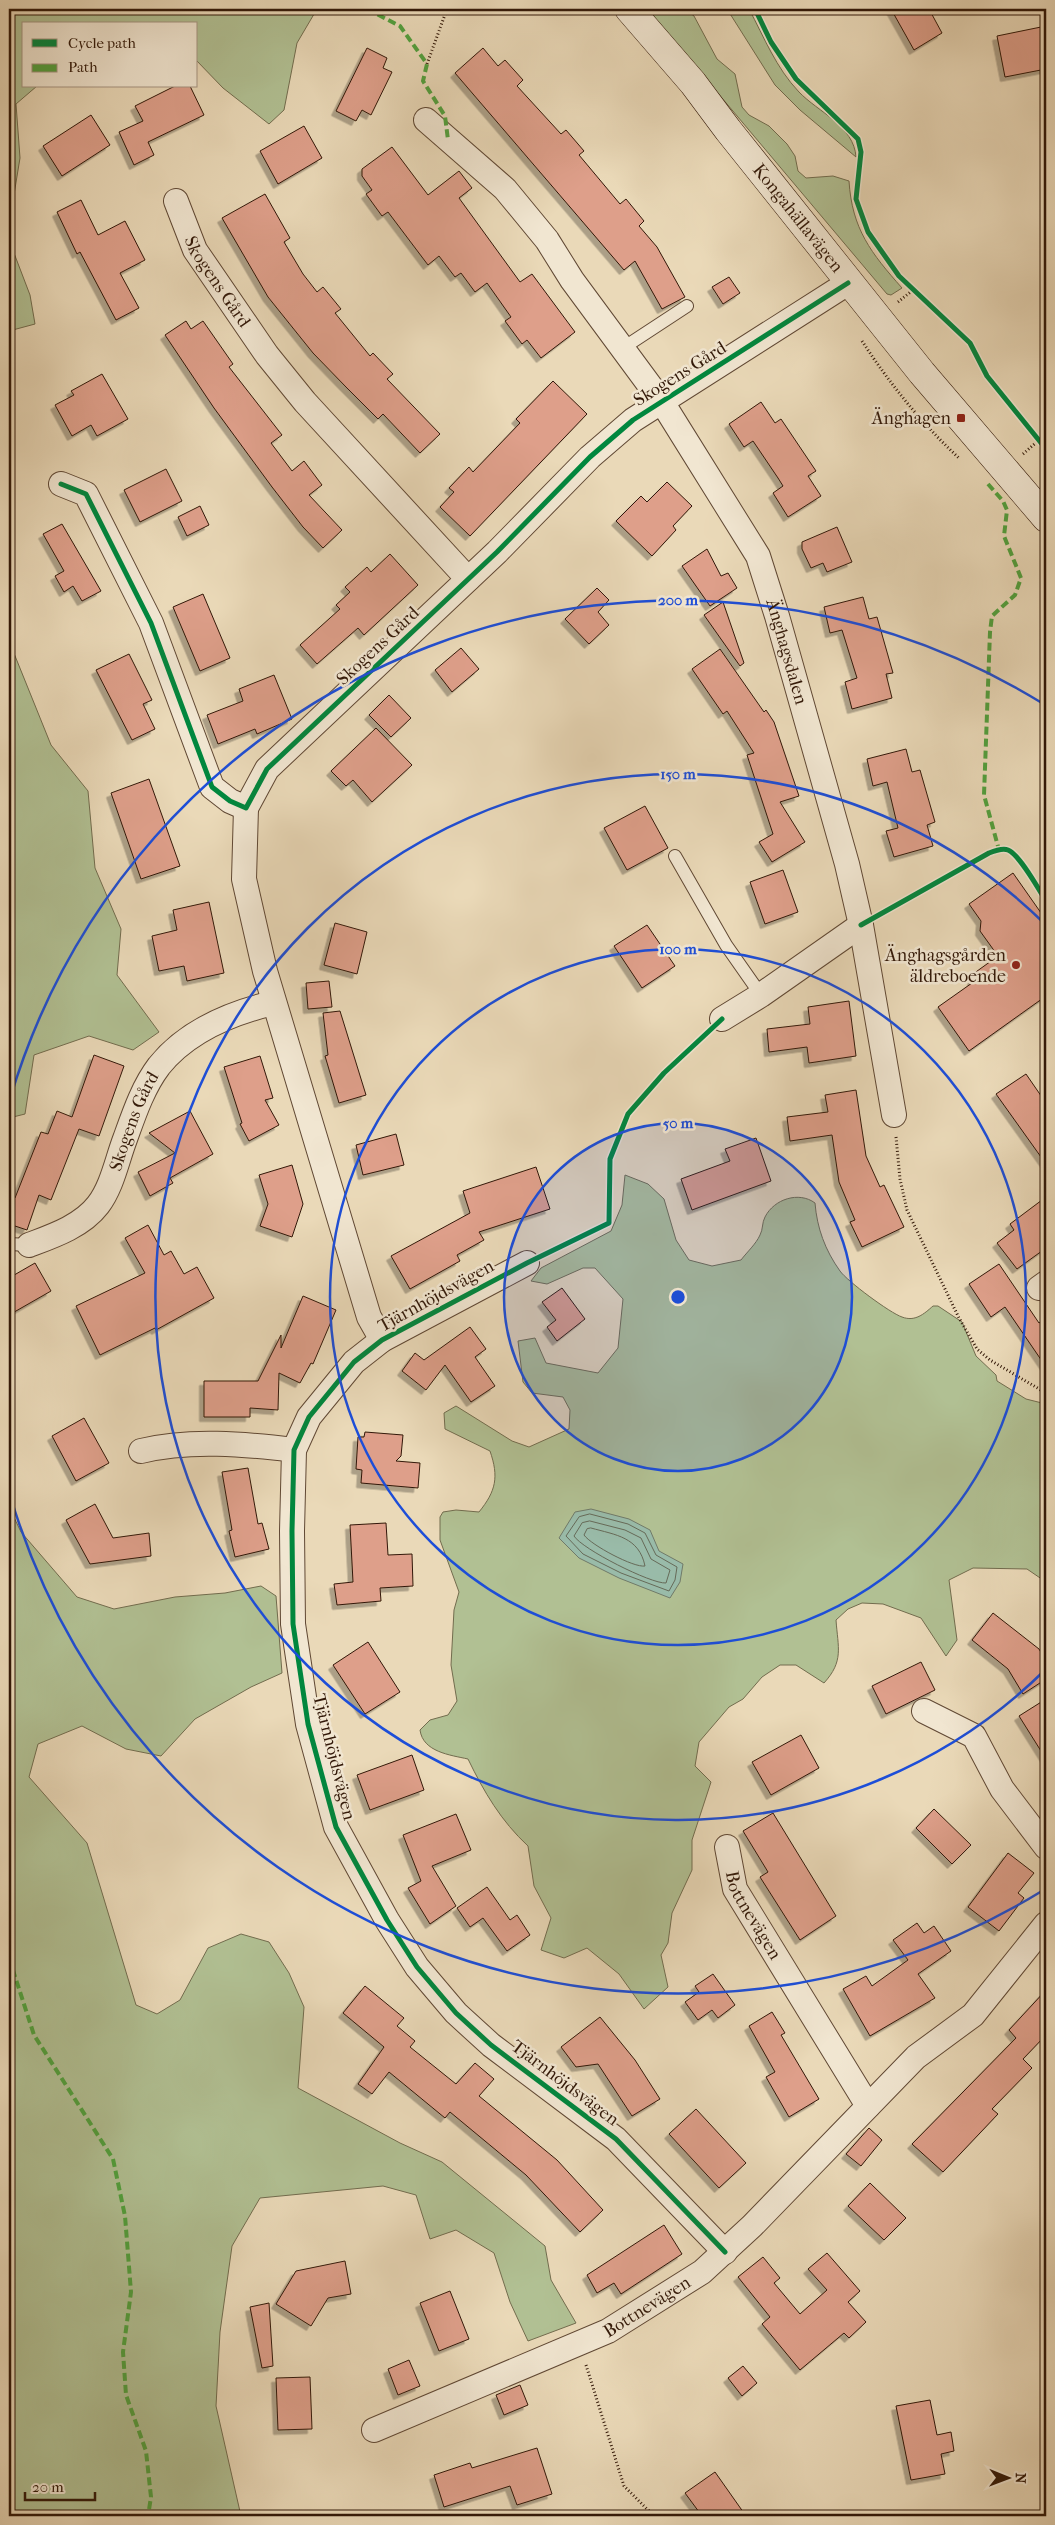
<svg xmlns="http://www.w3.org/2000/svg" width="1055" height="2525" viewBox="0 0 1055 2525" font-family="'IM FELL French Canon',serif">
<style>
.green{fill:#b1c093;stroke:#726c4e}
.water{fill:#99bba9;stroke:#707a69}
.lines{fill:none;stroke-linecap:round;stroke-linejoin:round}
.shore{stroke:#666a58;stroke-width:1}
.building{fill:#de9f8a;stroke:#321808;filter:url(#shadow)}
.lane-casing{stroke:#604834;stroke-width:14}
.street-casing{stroke:#604834;stroke-width:26}
.secondary-casing{stroke:#321808;stroke-width:29}
.path{stroke:#321808;stroke-width:3;stroke-dasharray:1 2.5;stroke-linecap:butt}
.lane{stroke:#f1e6d1;stroke-width:12}
.street{stroke:#f1e6d1;stroke-width:24}
.secondary{stroke:#f1e6d1;stroke-width:28}
.quiet{stroke:#52a13e;stroke-width:4;stroke-dasharray:8 4;stroke-linecap:butt}
.cycleway-casing{stroke:#f1e6d1;stroke-width:8}
.cycleway{stroke:#00873e;stroke-width:5}
.ring{fill:none;stroke:#1d4ed8;stroke-width:2.5}
.poi-dot{fill:#8f2418;stroke:#f1e6d1;stroke-width:2}
.labels{text-anchor:middle;dominant-baseline:central;stroke-width:5;stroke-linejoin:round;paint-order:stroke}
.street-label{font-size:18px;fill:#321808;stroke:#f1e6d1}
.poi-label{font-size:18px;fill:#321808;stroke:#f1e6d1;text-anchor:end}
.centre{fill:#1d4ed8;stroke:#f1e6d1;stroke-width:2.5}
.ring-label{font-size:15px;text-anchor:middle;font-weight:bold;fill:#1d4ed8;stroke:#f1e6d1;stroke-width:5;stroke-linejoin:round;paint-order:stroke}
</style>
<defs>
<filter id="shadow"><feDropShadow dx="-4.5" dy="4.5" stdDeviation="0" flood-color="#0004"/></filter>
</defs>
<rect width="100%" height="100%" fill="#ead9b8"/>
<filter id="stains"><feTurbulence type="fractalNoise" baseFrequency=".004" numOctaves="4"/><feColorMatrix values="0 0 0 0 .2 0 0 0 0 .09 0 0 0 0 .02 0 0 0 .5 -.17"/></filter>
<radialGradient id="worn" r=".72"><stop offset=".6" stop-color="#630" stop-opacity="0"/><stop offset="1" stop-color="#630" stop-opacity=".3"/></radialGradient>
<!-- green -->
<path class="green" d="M9,9h308l-20,34 -13,67 -15,14 -46,-36 -27,-28v-36h-172v62h13l-21,18 4,54 -11,67z
M647,9h38l9,7 23,43 18,15 7,33 7,8 20,11 18,18 8,12 3,15 8,7 27,-2 16,5c3,48 22,72 53,107l-11,7 -4,-1z
M727,9h22c15,28 27,59 50,83 19,20 55,34 57,65l-56,-47 -25,-25z
M9,240l21,55 5,29 -26,7z
M9,641l42,104 37,46 7,77 26,61 -4,46 42,57 -26,18 -44,-14 -55,19 -9,59 -16,4z
M625,1175l23,9 16,15 12,41 13,20 23,6 29,-6c6,-8 15,-16 19,-25 3,-5 2,-13 5,-18 9,-18 34,-26 50,-14 2,25 10,47 25,68 7,10 50,42 62,46 13,5 22,-3 31,-11h5l24,16 14,34 20,19 1,6 29,18 20,5v178l-19,-13 -54,-1 -24,12 8,60 -11,16 -25,-38 -38,-14 -21,-1 -14,6 -12,11c2,28 8,41 -12,63l-28,-18h-16l-18,12 -19,22 -14,8 -30,35 -4,24 16,16 -19,58v30l-20,43 -4,30 -7,12 7,32 -24,22 -25,-35 -32,-26 -23,10 -23,-8 10,-32 -17,-32 -6,-40c-27,-25 -44,-54 -60,-87 -18,-4 -45,-7 -48,-29l10,-10 18,-5 9,-14 -6,-36 3,-55 5,-18 -19,-52v-23l3,-5 13,-2 23,2c17,-21 20,-35 11,-61l-45,-22 -1,-16 12,-7 56,35 17,6 40,-18 1,-19 -7,-13 -31,-4 -9,-11 -5,-41 17,-3 11,25 52,10 20,-25 5,-49 -28,-31h-12l-36,16 -16,-3 10,-13 70,-37 11,-26z
M9,1507l12,25 56,65 37,12 61,-12 50,-4 36,-7 15,10 6,77 -31,14 -56,32 -34,37 -35,-7 -44,-23 -44,18 -9,33 58,66 49,162 21,9 23,-14 28,-52 33,-14 28,8 20,31 15,34 -6,81 102,55 42,19 103,84 6,34 25,43 -48,18 -18,-39 -16,-49 -38,-23 -26,9 -14,-44 -33,-9 -123,12 -28,48 -12,86 -4,74 25,110h-232z"/>
<!-- water -->
<path class="water" d="M591,1509l38,10 21,11 9,21 24,13 -3,18 -10,16 -51,-20 -40,-20 -20,-20 16,-26z"/>
<g class="lines">
<!-- shore -->
<path class="shore" d="M590,1514l38,10 17,9 11,22 21,12 -2,13 -6,11 -48,-18 -38,-19 -17,-18 13,-19z
M590,1521l35,9 16,8 10,21 19,11 -4,13c-15,1 -84,-34 -92,-47l8,-13z
M591,1528c25,7 48,9 54,38 -11,2 -54,-21 -61,-31l3,-6z"/>
</g>
<!-- building -->
<path class="building" d="M891,9h38l13,24 -28,17z
M1041,27l5,24v18l-41,8 -8,-41z
M367,48l20,10 -4,10 9,4 -21,43 -9,-5 -6,11 -20,-10z
M483,48l15,18 7,-6 18,20 -6,6 44,48 5,-4 18,21 -5,4 41,49 6,-5 18,22 -5,5 18,21 28,50 -23,12 -27,-48 -11,9 -169,-197z
M175,86h15l14,29 -56,27 6,13 -20,10 -15,-33 24,-11 -8,-15z
M91,115l19,30 -48,31 -19,-30z
M304,126l18,32 -44,26 -18,-33z
M392,147l36,48 31,-24 13,17 -13,10 61,84 12,-8 43,58 -34,26 -14,-18 -5,4 -17,-23 6,-4 -24,-34 -12,9 -14,-19 -6,4 -16,-21 -11,9 -40,-53 -6,4 -16,-22 6,-4 -10,-14v-7z
M265,194l25,44 -6,4 19,32 14,18 6,-5 18,22 -6,4 35,43 3,-3 20,21 -6,5 53,55 -20,19 -37,-39 -5,5 -32,-32 -33,-34 -45,-56 -46,-79z
M81,200l17,35 27,-14 20,39 -25,13 19,35 -23,12 -36,-68 -3,2 -20,-42z
M729,277l11,16 -17,11 -11,-17z
M186,321l5,8 12,-8 30,43 -4,3 53,68 -11,8 21,28 12,-10 18,24 -13,10 33,35 -19,18 -20,-21 -31,-40 -58,-79 -49,-73z
M102,374l26,45 -31,17 -6,-11 -19,11 -17,-31 19,-10 -3,-4z
M553,381l34,33 -117,122 -30,-29 14,-15 -5,-4 20,-21 4,5 47,-49 -4,-4z
M761,402l14,21 6,-4 35,52 -8,5 13,20 -33,21 -15,-24 10,-7 -5,-8 -25,-37 -9,6 -15,-23z
M166,469l16,32 -42,21 -16,-32z
M667,482l25,24 -19,20 3,4 -24,26 -36,-35 25,-25 6,6z
M200,506l9,19 -22,11 -9,-19z
M62,524l39,67 -19,10 -9,-15 -9,6 -9,-16 9,-5 -21,-37z
M837,527l15,35 -25,10 -4,-9 -12,5 -9,-19v-7z
M707,549l14,27 7,-3 9,15 -27,18 -28,-40z
M390,554l28,31 -54,50 -6,-7 -41,36 -17,-19 40,-36 -4,-4 14,-13 -5,-5 22,-20 4,5z
M597,588l12,12 -11,12 11,13 -20,19 -24,-25z
M203,594l27,64 -30,13 -27,-64z
M863,597l6,22 8,-2 16,56 -7,1 6,24 -40,11 -7,-27 12,-4 -15,-48 -12,3 -6,-26z
M723,602l21,61 -4,3 -36,-51z
M461,648l18,21 -27,23 -17,-22z
M720,649l44,63 2,-2 8,12 25,74 -19,6 25,40 -33,20 -13,-20 14,-8 -26,-79 7,-2 -27,-42 -4,3 -31,-45z
M129,654l23,46 -9,4 12,25 -23,11 -36,-70z
M274,675l18,44 -35,15 -2,-5 -37,15 -11,-29 36,-14 -4,-12z
M389,695l22,23 -20,19 -22,-22z
M376,728l36,37 -40,37 -19,-22 -7,6 -15,-15z
M906,749l6,23 8,-2 15,52 -8,3 6,21 -39,11 -8,-26 12,-3 -11,-46 -14,4 -6,-27z
M149,779l31,87 -39,13 -30,-86z
M645,806l23,42 -41,22 -23,-42z
M783,870l15,42 -33,12 -15,-42z
M1013,873l33,47v76l-77,55 -31,-44 34,-24 1,-9 25,-18 -18,-25 1,-10 -12,-17z
M209,902l15,71 -37,8 -3,-15 -25,5 -7,-35 25,-6 -4,-20z
M335,923l32,9 -10,42 -33,-9z
M647,925l28,41 -33,22 -28,-42z
M329,981l3,26 -24,2 -2,-26z
M849,1001l7,55 -47,7 -2,-16 -38,5 -2,-23 43,-5 -2,-17z
M340,1011l26,84 -27,8 -14,-47 3,-1 -5,-42z
M94,1055l30,11 -25,70 -20,-7 -28,71 -12,-5 -12,35 -18,-6v-28l6,2 26,-66 7,2 9,-23 15,6z
M260,1056l13,42 -8,2 14,25 -30,16 -9,-17 2,-1 -18,-56z
M1026,1074l20,29v61l-50,-70z
M856,1090l10,66 14,31 4,-2 20,42 -42,20 -12,-25 5,-2 -16,-38 -7,-47 -42,6 -3,-24 41,-5 -3,-17z
M190,1111l23,43 -43,24 3,5 -23,13 -12,-24 37,-19 -26,-20z
M396,1134l8,31 -41,10 -7,-30z
M756,1138l15,43 -79,29 -11,-31 49,-18 -5,-12z
M292,1165l11,39 -11,33 -32,-11 8,-22 -9,-29z
M536,1167l14,42 -71,23 5,8 -27,15 3,6 -50,28 -19,-33 79,-43 -7,-22z
M1046,1197v51l-29,21 -20,-26 17,-13 -4,-6z
M148,1225l16,30 7,-4 13,23 13,-7 17,31 -58,32 -1,-2 -55,27 -24,-49 69,-33 -20,-35z
M35,1263l16,28 -42,24v-37z
M999,1264l40,59 7,-5v49l-41,-60 -14,10 -22,-33z
M562,1288l23,31 -28,22 -10,-14 9,-7 -14,-18z
M303,1296l33,14 -23,54 -2,-1 -11,20 -21,-10 -1,37 -28,-2v9h-46v-36h54l23,-46v13z
M470,1327l16,22 -11,8 20,29 -24,16 -26,-37 -19,25 -24,-19 13,-18 9,7z
M84,1418l25,45 -33,18 -24,-45z
M365,1432l38,3 -2,21 -5,5 24,2 -2,25 -57,-5 1,-13 -6,-1 2,-32h6z
M248,1468l10,56 4,-1 7,26 -34,8 -6,-26 3,-1 -10,-58z
M95,1504l18,34 36,-5 2,23 -61,8 -24,-44z
M386,1523l2,32 24,-1 1,32 -33,2 1,13 -44,4 -3,-21 19,-2 -3,-57z
M993,1613l46,36 7,12v18l-23,15 -15,-25 -36,-29z
M368,1642l32,50 -35,22 -32,-49z
M921,1662l14,28 -49,24 -14,-28z
M1046,1699v60l-27,-43z
M801,1735l18,33 -48,27 -19,-33z
M412,1755l12,35 -54,20 -13,-35z
M934,1809l37,36 -19,19 -36,-36z
M773,1813l63,103 -36,24 -40,-63 8,-5 -25,-41z
M456,1814l15,36 -39,16 24,40 -26,18 -22,-36 13,-7 -18,-46z
M1008,1853l26,20 -16,20 6,5 -25,33 -31,-24z
M487,1887l23,33 7,-5 13,20 -23,16 -24,-33 -13,9 -13,-19z
M917,1923l7,10 10,-7 17,25 -33,23 17,24 -65,38 -27,-47 23,-13 6,10 36,-26 -15,-20z
M713,1974l22,31 -17,13 -6,-8 -14,10 -13,-18 14,-10 -4,-6z
M365,1986l39,32 -7,8 18,15 -5,6 46,37 19,-21 19,16 -15,17 78,64 46,50 -23,22 -54,-57 -76,-63 -5,6 -56,-46 -17,22 -14,-10 26,-37 -41,-34z
M1046,1990v45l-23,24 9,9 -40,41 6,5 -55,58 -31,-28 104,-106 -7,-8z
M772,2012l13,21 -4,2 38,64 -30,18 -23,-40 9,-5 -26,-46z
M600,2017l35,43 25,39 -28,17 -34,-52 -22,3 -15,-20z
M696,2109l50,54 -27,25 -50,-54z
M869,2128l13,12 -21,26 -15,-12z
M870,2183l36,35 -22,22 -36,-34z
M664,2225l18,29 -61,40 -7,-11 -17,10 -10,-18z
M827,2253l33,38 -12,11 18,20 -17,16 -5,-5 -44,37 -38,-46 8,-7 -32,-40 25,-20 17,21 -6,5 26,31 27,-24 -19,-21z
M345,2261l6,33 -23,4 -17,28 -35,-22 20,-33z
M450,2291l19,48 -30,12 -19,-48z
M269,2303l4,63 -11,2 -12,-61z
M409,2360l11,26 -22,9 -10,-26z
M743,2366l14,17 -15,13 -14,-18z
M310,2377l2,52 -34,1 -2,-52z
M520,2385l8,20 -24,10 -8,-20z
M930,2400l7,35 14,-3 3,19 -13,3 4,20 -34,6 -15,-74z
M537,2448l15,46 -35,11 -7,-19 -66,21 -10,-32 36,-12 2,5z
M715,2472l31,44h-44l-17,-23z"/>
<g class="lines">
<!-- lane casing -->
<g class="lane-casing">
<path id="lane" d="M623,348l64,-42
M675,856l51,89 35,50
M9,1244l20,1"/>
</g>
<!-- street casing -->
<g class="street-casing">
<g id="street">
<path id="s1" d="M426,120l79,69 42,51 25,40 90,122 96,154 19,60 70,248 14,61 33,190"/>
<path id="s2" d="M176,201l19,49 72,105 38,47 163,177"/>
<path d="M61,484l25,10 65,129 61,164 18,14 16,7 21,-39 230,-217 93,-95 43,-37 215,-137"/>
<path d="M246,808l-2,71 21,92 104,346 13,23"/>
<path d="M722,1019l39,-24 100,-70"/>
<path id="s3" d="M29,1245c24,-9 53,-19 69,-40 14,-18 19,-45 27,-66 9,-25 18,-52 34,-73 28,-35 72,-53 114,-63"/>
<path d="M527,1263l-145,77 -28,22 -45,55 -15,33 -2,81 1,93 15,100 28,103 51,93 30,47 39,46 35,32 125,94 109,113"/>
<path d="M1039,1288l7,-5"/>
<path d="M141,1451c48,-12 104,-7 153,-1"/>
<path d="M924,1711l50,25 28,53 44,58"/>
<path id="s4" d="M727,1847l8,42 133,217"/>
<path id="s5" d="M374,2430l234,-99 94,-59 50,-46 164,-169 57,-42 73,-91"/>
</g>
</g>
<!-- secondary casing -->
<g class="secondary-casing">
<g id="secondary">
<path id="s6" d="M629,9l64,74 35,47 194,243 124,145"/>
</g>
</g>
<!-- path -->
<path class="path" d="M427,64l20,-55
M898,302l15,-12
M862,341c28,43 60,83 98,118
M1023,454l16,-14
M896,1137l4,42 7,31 52,108 18,31 13,11 56,33
M586,2365l38,121 30,30"/>
<!-- lane -->
<use href="#lane" class="lane"/>
<!-- street -->
<use href="#street" class="street"/>
<!-- secondary -->
<use href="#secondary" class="secondary"/>
<!-- quiet -->
<path class="quiet" d="M367,9l33,17 27,38 -4,17 22,35 3,24
M988,484l15,17 4,9 -3,26 17,42 -6,17 -23,21 -2,16 -6,163 15,55
M9,1958l25,77 79,124 12,57 6,76 -8,60 3,43 20,56 5,46 -3,19"/>
<!-- cycleway casing -->
<g class="cycleway-casing">
<path id="cycleway" d="M755,9l16,33 25,37 62,60 3,13 -5,47 12,33 31,44 71,67 17,33 59,73
M61,484l25,10 65,129 61,164 18,14 16,7 21,-39 230,-217 93,-95 43,-37 215,-137
M861,925l128,-72c5,-2 14,-5 19,-3 12,5 31,40 38,51
M722,1019l-58,54 -36,41 -18,45 -1,64 -82,40 -145,77 -28,22 -45,55 -15,33 -2,81 1,93 15,100 28,103 51,93 30,47 39,46 35,32 125,94 109,113"/>
</g>
<!-- cycleway -->
<use href="#cycleway" class="cycleway"/>
</g>
<!-- distance rings -->
<circle cx="678" cy="1297" r="174" fill="#1d4ed8" fill-opacity=".12"/>
<g class="ring">
<circle cx="678" cy="1297" r="174"/>
<circle cx="678" cy="1297" r="348"/>
<path d="M1045 1670A523 523 0 1 1 1045 924"/>
<path d="M1042 1891A697 697 0 0 1 10 1495M10 1099A697 697 0 0 1 1042 703"/>
</g>
<!-- markers -->
<g class="poi-dot">
<rect x="956" y="413" width="10" height="10" rx="2.5"/>
<circle cx="1016" cy="965" r="5"/>
</g>
<g class="labels">
<!-- street labels -->
<g class="street-label">
<text stroke="none"><textPath href="#s6" startOffset="269">Kongahällavägen</textPath></text>
<text stroke="none"><textPath href="#s2" startOffset="91">Skogens Gård</textPath></text>
<text transform="translate(680 374) rotate(-32)">Skogens Gård</text>
<text transform="translate(378 646) rotate(-43)">Skogens Gård</text>
<text stroke="none"><textPath href="#s1" startOffset="651">Änghagsdalen</textPath></text>
<text stroke="none"><textPath href="#s3" startOffset="172">Skogens Gård</textPath></text>
<text transform="translate(436 1296) rotate(-29)">Tjärnhöjdsvägen</text>
<text transform="translate(334 1757) rotate(76)">Tjärnhöjdsvägen</text>
<text stroke="none"><textPath href="#s4" startOffset="74">Bottnevägen</textPath></text>
<text transform="translate(565 2083) rotate(37)">Tjärnhöjdsvägen</text>
<text stroke="none"><textPath href="#s5" startOffset="300">Bottnevägen</textPath></text>
</g>
<!-- poi labels -->
<g class="poi-label">
<text x="951" y="418">Änghagen</text>
<text x="1006" y="955">Änghagsgården<tspan x="1006" dy="21">äldreboende</tspan></text>
</g>
</g>
<circle cx="678" cy="1297" r="8" class="centre"/>
<g class="ring-label">
<text x="678" y="605">200 m</text>
<text x="678" y="779">150 m</text>
<text x="678" y="954">100 m</text>
<text x="678" y="1128">50 m</text>
</g>
<!-- margin -->
<rect width="1055" height="2525" fill="none" stroke="#ead9b8" stroke-width="30"/>
<rect x="10" y="10" width="1035" height="2505" fill="none" stroke="#321808" stroke-width="2.5"/>
<rect x="15" y="15" width="1025" height="2495" fill="none" stroke="#321808"/>
<!-- legend -->
<rect x="22" y="22" width="175" height="65" fill="#f1e6d1" stroke="#a59481"/>
<rect x="32" y="39" width="25" height="8" fill="#00873e" stroke="#a59481"/>
<text x="68" y="48" font-size="15" fill="#321808">Cycle path</text>
<rect x="32" y="64" width="25" height="8" fill="#52a13e" stroke="#a59481"/>
<text x="68" y="72" font-size="15" fill="#321808">Path</text>
<!-- north arrow -->
<g transform="translate(1008 2478) rotate(91)" stroke="#f1e6d1" stroke-width="4" paint-order="stroke">
<path d="M0-4L9 19L0 12L-9 19Z" fill="#321808"/>
<text y="-8" font-size="14" font-weight="bold" text-anchor="middle" fill="#321808">N</text>
</g>
<!-- scale -->
<path d="M25 2492v8h70v-8" fill="none" stroke="#321808" stroke-width="2.5"/>
<text x="32" y="2492" font-size="15" fill="#321808" stroke="#f1e6d1" stroke-width="4" paint-order="stroke">20 m</text>
<rect width="100%" height="100%" filter="url(#stains)"/>
<rect width="100%" height="100%" fill="url(#worn)"/>
</svg>
